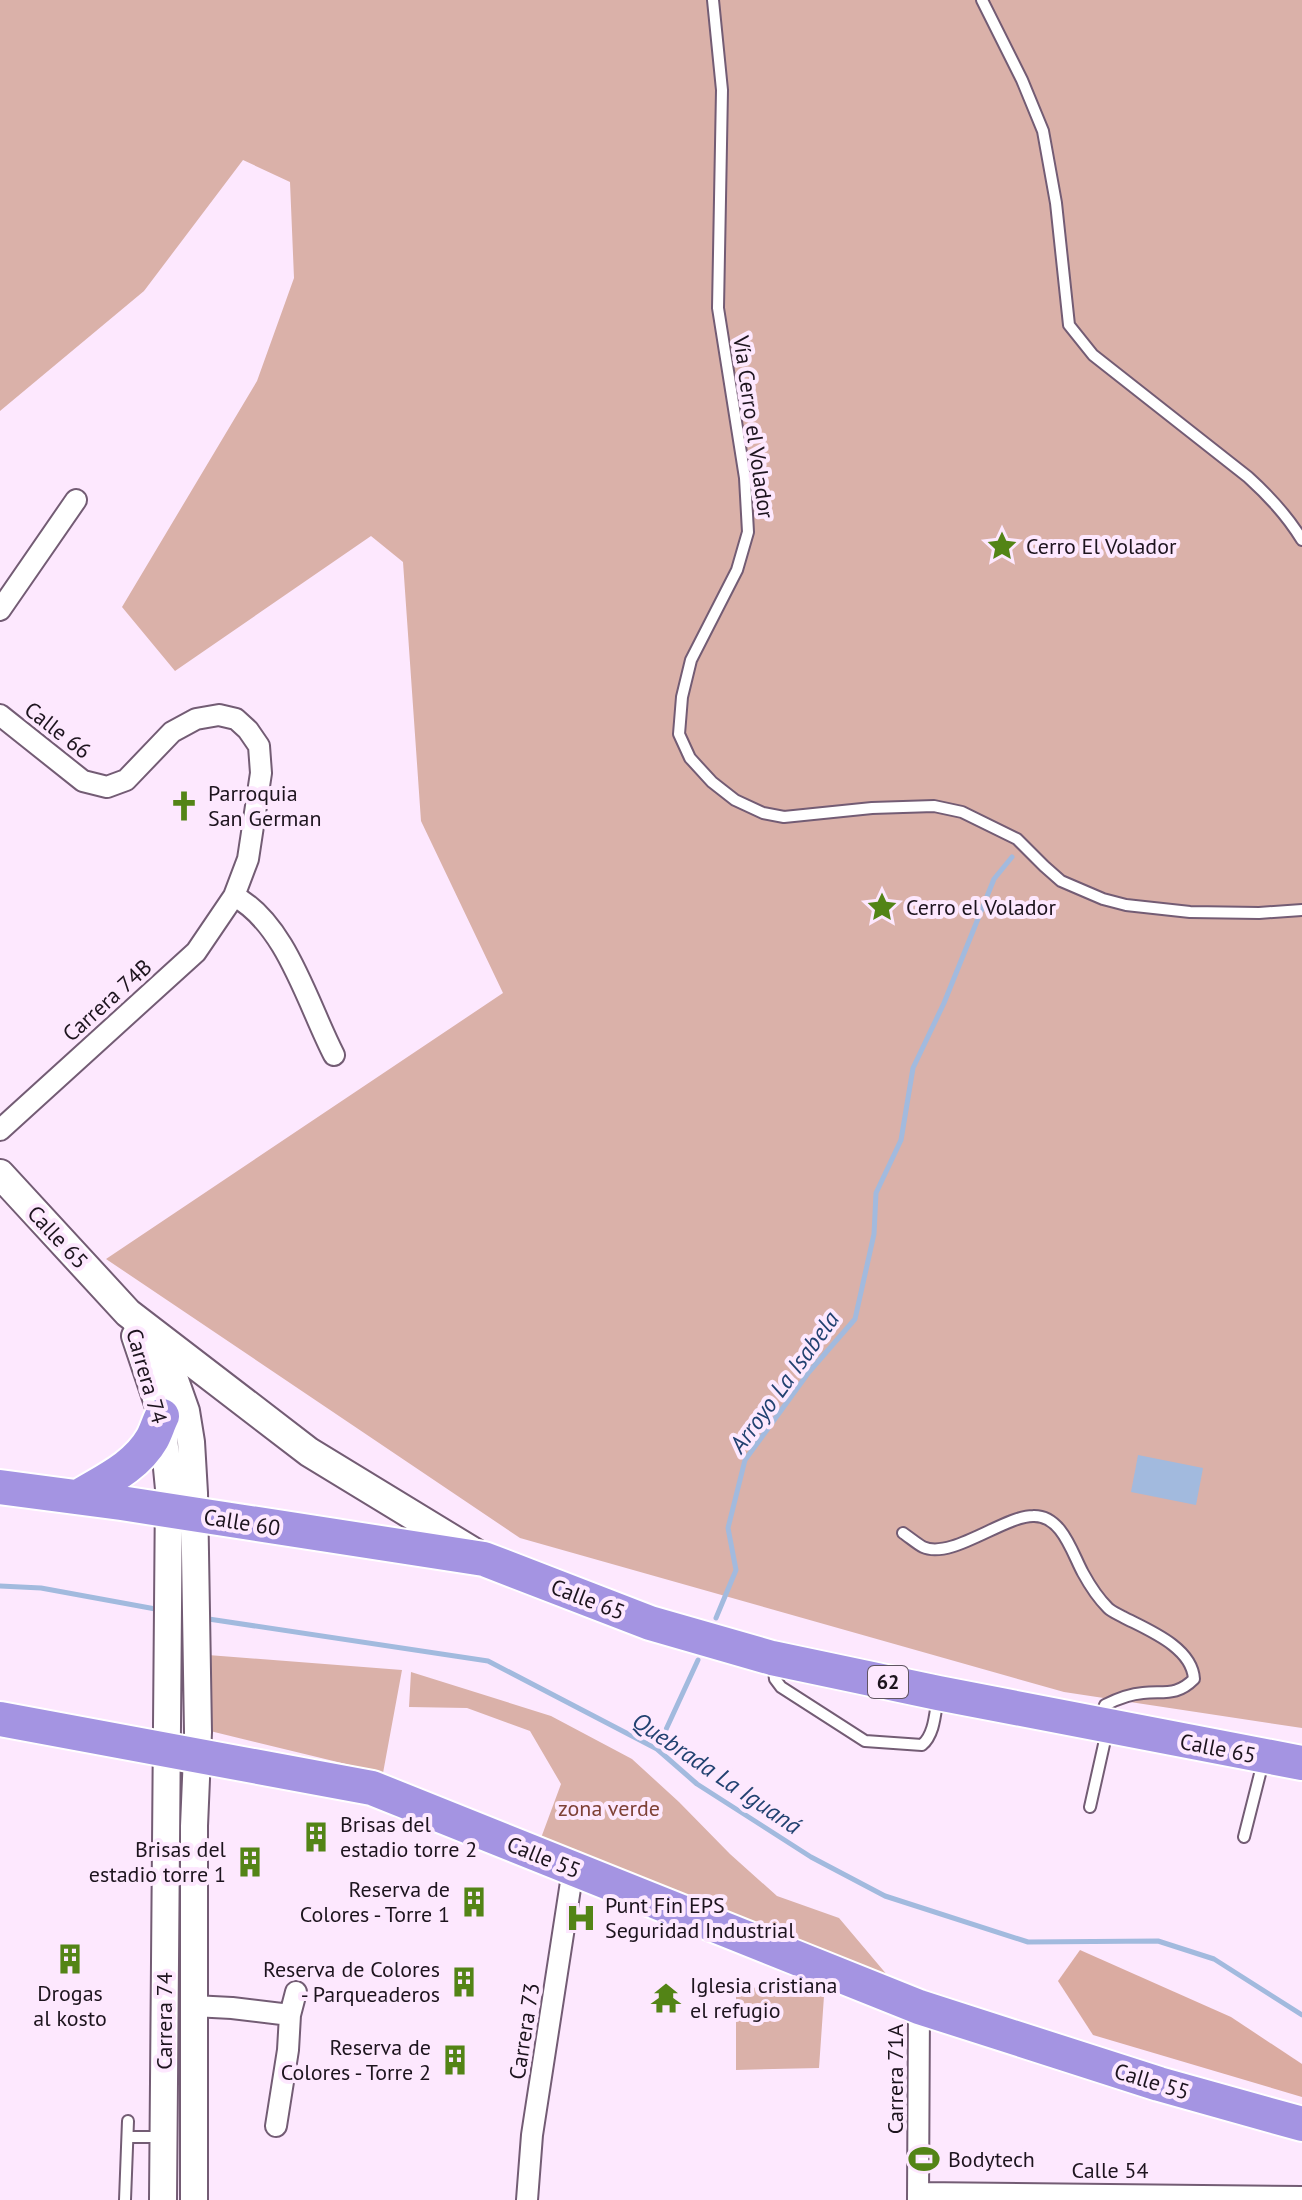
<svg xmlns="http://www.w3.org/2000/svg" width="1302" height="2200" viewBox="0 0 1302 2200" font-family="'PT Sans',sans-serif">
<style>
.green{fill:#dab1a9}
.forest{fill:#daaba1}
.water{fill:#a2bade}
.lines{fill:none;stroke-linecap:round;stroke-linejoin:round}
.stream{stroke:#a2bade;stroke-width:5}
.service-casing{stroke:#735c74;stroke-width:14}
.minor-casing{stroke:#735c74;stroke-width:24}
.tertiary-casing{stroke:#735c74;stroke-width:30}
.secondary-casing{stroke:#735c74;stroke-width:32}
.trunk-casing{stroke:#fff;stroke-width:38}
.service{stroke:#fff;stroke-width:10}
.minor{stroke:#fff;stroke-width:20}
.tertiary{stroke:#fff;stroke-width:26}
.secondary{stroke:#fff;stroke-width:28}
.trunk{stroke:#a494e2;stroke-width:34}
.labels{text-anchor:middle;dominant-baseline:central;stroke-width:8;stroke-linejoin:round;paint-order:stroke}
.shield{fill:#fde8fe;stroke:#605461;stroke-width:2}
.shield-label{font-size:20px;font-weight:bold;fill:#1d141e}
.street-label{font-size:22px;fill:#1d141e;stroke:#fde8fe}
.poi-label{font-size:22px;fill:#1d141e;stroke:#fde8fe;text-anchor:start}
.park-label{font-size:22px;fill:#7e4136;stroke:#fde8fe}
.water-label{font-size:24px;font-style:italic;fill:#224271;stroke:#fde8fe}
</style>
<rect width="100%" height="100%" fill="#fde8fe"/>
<!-- green -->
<path class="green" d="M0,0h1302v1728l-238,-36 -544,-154 -414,-279 397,-266 -82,-172 -18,-259 -32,-26 -196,135 -53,-64 135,-226 37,-103 -4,-96 -47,-22 -99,131 -144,120z
M208,1655l194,15 -19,103 -177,-43z
M411,1672l140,44 81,43 47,43 51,52 47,42 62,22 49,58 -347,-138 20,-54 -31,-53 -63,-23 -58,-1z
M780,1986v11l44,-1 -5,72 -83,2v-81z"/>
<!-- forest -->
<path class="forest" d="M1080,1950l151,67 71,47v33l-209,-62 -35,-54z"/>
<!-- water -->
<path class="water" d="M1138,1455l65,13 -7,37 -65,-13z"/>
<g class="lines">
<!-- stream -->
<path class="stream" d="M0,1586l41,2 120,22
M202,1618l286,43 169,88 40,35 114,73 74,39 143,46 130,-1 56,18 88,56
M716,1618l20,-48 -8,-42 17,-68 64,-88 46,-53 19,-85 2,-41 25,-53 12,-72 31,-65 50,-124 18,-22
M657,1749l41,-89"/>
<!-- service casing -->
<g class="service-casing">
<path id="service" d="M713,0l9,90 -4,218 27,170 3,54 -11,38 -46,90 -9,37 -3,37 11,24 22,24 23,18 28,13 21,4 88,-9 62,-2 28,6 55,27 27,27 17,15 42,18 23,6 64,7 69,1 43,-3
M982,0l40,80 21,51 13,72 13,122 24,30 155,122c21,19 39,38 54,63
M903,1533c6,4 13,10 20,14 28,13 81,-31 110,-31 29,-1 39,37 50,57 6,11 15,25 25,35 4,4 10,6 15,9 25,13 69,30 71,62 -17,17 -29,12 -51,14 -14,1 -26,6 -38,12l-5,14
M773,1664l2,15 6,8 84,54 57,4c13,-11 13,-33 16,-49
M1090,1807l17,-76
M1244,1837l19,-75
M128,2137h34
M125,2200l3,-79"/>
</g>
<!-- minor casing -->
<g class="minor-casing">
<path id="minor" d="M0,610l76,-110
M0,715l83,66 24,6 19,-7 46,-48 24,-13 23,-4 17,4 12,11 11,16 2,27 -13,86 -14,37 -38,56 -196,178
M234,896c52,27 74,109 100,159
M193,2006l39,2 58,7
M276,2126l12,-76 2,-35 6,-23
M919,2193l383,4
M527,2200l5,-65 41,-266
M918,2200l1,-193"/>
</g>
<!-- tertiary casing -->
<g class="tertiary-casing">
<path id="tertiary" d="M137,1326l37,51 12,34 5,31 3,51 4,239 -4,94v374
M135,1336l27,80 7,73 -6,711"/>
</g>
<!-- secondary casing -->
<g class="secondary-casing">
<path id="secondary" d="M0,1174l128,139 181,139 169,103"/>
</g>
<!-- trunk casing -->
<g class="trunk-casing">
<path id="trunk" d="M0,1487l121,16 363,56 166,64 122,35 166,35 364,70
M78,1497c26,-16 58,-30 74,-58 4,-7 6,-15 10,-23
M0,1719l372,69 547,219 240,77 143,40"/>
</g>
<!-- service -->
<use href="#service" class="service"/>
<!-- minor -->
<use href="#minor" class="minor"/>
<!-- tertiary -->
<use href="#tertiary" class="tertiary"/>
<!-- secondary -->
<use href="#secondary" class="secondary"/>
<!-- trunk -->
<use href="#trunk" class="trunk"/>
</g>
<!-- icons -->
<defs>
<g id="sight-bare" transform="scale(2.4)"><path d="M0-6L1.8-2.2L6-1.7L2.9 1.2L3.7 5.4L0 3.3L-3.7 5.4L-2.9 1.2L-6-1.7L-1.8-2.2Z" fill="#538416" stroke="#fde8fe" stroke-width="2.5" paint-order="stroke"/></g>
<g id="church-bare" transform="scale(2.4)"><path d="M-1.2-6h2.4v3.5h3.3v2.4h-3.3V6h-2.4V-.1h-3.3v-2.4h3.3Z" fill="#538416" stroke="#fde8fe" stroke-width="2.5" paint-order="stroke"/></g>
<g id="building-bare" transform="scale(2.4)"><path d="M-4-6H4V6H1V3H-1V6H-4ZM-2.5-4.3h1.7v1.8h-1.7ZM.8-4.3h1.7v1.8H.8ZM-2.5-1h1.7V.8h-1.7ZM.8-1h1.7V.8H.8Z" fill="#538416" stroke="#fde8fe" stroke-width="2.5" paint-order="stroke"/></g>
<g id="hospital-bare" transform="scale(2.4)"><path d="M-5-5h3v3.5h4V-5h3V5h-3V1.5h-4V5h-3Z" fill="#538416" stroke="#fde8fe" stroke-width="2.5" paint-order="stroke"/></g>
<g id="temple-bare" transform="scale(2.4)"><path d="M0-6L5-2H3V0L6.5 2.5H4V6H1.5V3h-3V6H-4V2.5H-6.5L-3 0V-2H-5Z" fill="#538416" stroke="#fde8fe" stroke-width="2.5" paint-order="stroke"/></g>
<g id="stadium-bare" transform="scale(2.4)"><path d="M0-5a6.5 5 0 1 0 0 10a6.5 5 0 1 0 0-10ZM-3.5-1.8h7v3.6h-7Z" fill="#538416" stroke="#fde8fe" stroke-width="2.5" paint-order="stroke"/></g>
</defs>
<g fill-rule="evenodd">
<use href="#sight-bare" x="1002" y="546"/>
<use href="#church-bare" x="184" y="806"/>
<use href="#sight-bare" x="882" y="907"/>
<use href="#building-bare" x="316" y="1837"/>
<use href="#building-bare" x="250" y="1862"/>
<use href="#building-bare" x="474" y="1902"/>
<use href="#hospital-bare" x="581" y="1918"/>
<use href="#building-bare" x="70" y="1959"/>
<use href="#building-bare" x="464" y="1982"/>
<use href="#temple-bare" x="666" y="1998"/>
<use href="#building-bare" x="455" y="2060"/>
<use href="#stadium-bare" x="924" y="2159"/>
</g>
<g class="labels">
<!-- shield labels -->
<rect class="shield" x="868" y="1666" width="40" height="32" rx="6"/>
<g class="shield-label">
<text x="888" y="1682">62</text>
</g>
<!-- street labels -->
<g class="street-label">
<text transform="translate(754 427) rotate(82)">Vía Cerro el Volador</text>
<text transform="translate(58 730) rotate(38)">Calle 66</text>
<text transform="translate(107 1000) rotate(-42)">Carrera 74B</text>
<text transform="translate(58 1237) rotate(47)">Calle 65</text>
<text transform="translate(147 1376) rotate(74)">Carrera 74</text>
<text transform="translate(242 1522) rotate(9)">Calle 60</text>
<text transform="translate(588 1599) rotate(21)">Calle 65</text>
<text transform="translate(1218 1748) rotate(11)">Calle 65</text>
<text transform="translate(544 1857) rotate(22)">Calle 55</text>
<text transform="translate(164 2021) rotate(-90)">Carrera 74</text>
<text transform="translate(524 2031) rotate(-81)">Carrera 73</text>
<text transform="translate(895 2079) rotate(-90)">Carrera 71A</text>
<text transform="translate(1152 2081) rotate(17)">Calle 55</text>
<text x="1110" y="2170">Calle 54</text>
</g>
<!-- poi labels -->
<g class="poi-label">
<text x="1026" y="546">Cerro El Volador</text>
<text x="208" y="793">Parroquia<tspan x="208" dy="25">San German</tspan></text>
<text x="906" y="907">Cerro el Volador</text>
<text x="340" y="1824">Brisas del<tspan x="340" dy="25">estadio torre 2</tspan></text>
<text x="226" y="1849" text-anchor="end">Brisas del<tspan x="226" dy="25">estadio torre 1</tspan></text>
<text x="450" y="1889" text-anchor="end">Reserva de<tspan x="450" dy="25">Colores - Torre 1</tspan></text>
<text x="605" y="1905">Punt Fin EPS<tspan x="605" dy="25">Seguridad Industrial</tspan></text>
<text x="440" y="1969" text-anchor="end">Reserva de Colores<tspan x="440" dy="25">- Parqueaderos</tspan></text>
<text x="690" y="1985">Iglesia cristiana<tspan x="690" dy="25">el refugio</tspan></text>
<text x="70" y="1993" text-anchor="middle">Drogas<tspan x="70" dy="25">al kosto</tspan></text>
<text x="431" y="2047" text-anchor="end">Reserva de<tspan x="431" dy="25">Colores - Torre 2</tspan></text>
<text x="948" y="2159">Bodytech</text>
</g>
<!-- park labels -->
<g class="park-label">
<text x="609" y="1808">zona verde</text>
</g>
<!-- water labels -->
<g class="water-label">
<text transform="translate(784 1382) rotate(-54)">Arroyo La Isabela</text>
<text transform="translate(717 1773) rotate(34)">Quebrada La Iguaná</text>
</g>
</g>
</svg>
